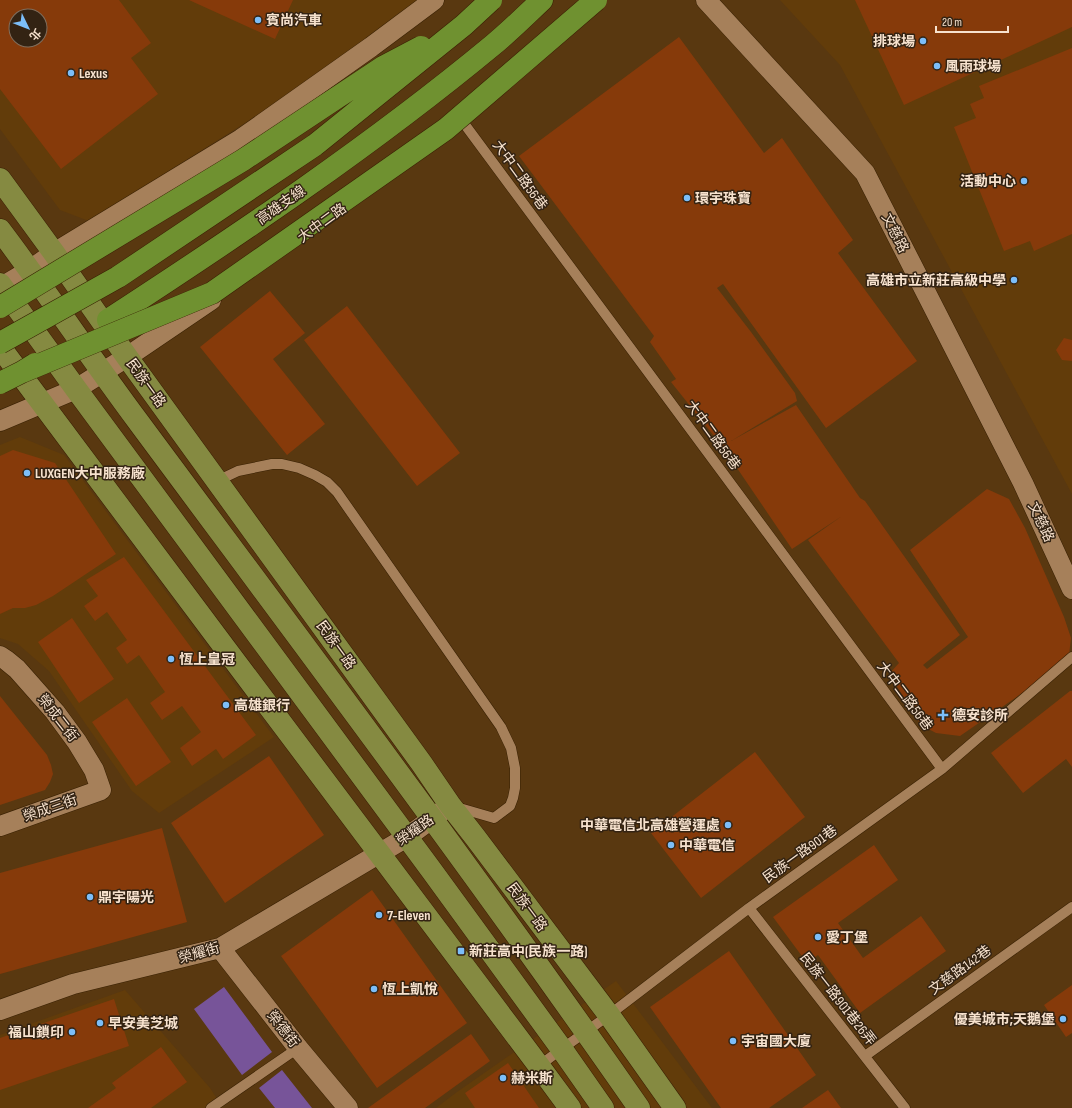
<svg xmlns="http://www.w3.org/2000/svg" width="1072" height="1108" viewBox="0 0 1072 1108" font-family="'Sofia Sans Condensed','Noto Sans TC',sans-serif">
<style>
.built{fill:#623c0a;fill-rule:evenodd}
.green{fill:#775499}
.building{fill:#863a0a;fill-rule:evenodd}
.lines{fill:none;stroke-linecap:round;stroke-linejoin:round}
.lane-casing{stroke:#392003;stroke-width:11}
.street-casing{stroke:#392003;stroke-width:21}
.primary-casing{stroke:#392003;stroke-width:23}
.highway-casing{stroke:#392003;stroke-width:23}
.lane{stroke:#a6805a;stroke-width:10}
.street{stroke:#a6805a;stroke-width:20}
.primary{stroke:#858a41;stroke-width:22}
.highway{stroke:#6f9130;stroke-width:22}
.highway-bridge-casing{stroke:#392003;stroke-width:23;stroke-linecap:butt}
.highway-bridge{stroke:#6f9130;stroke-width:22}
.poi-dot{fill:#7cbef9;stroke:#332313;stroke-width:1.5}
.labels{text-anchor:middle;dominant-baseline:central;stroke-width:3;stroke-linejoin:round;paint-order:stroke}
.poi-label{font-size:14px;font-weight:bold;fill:#f7e2ce;stroke:#332313;text-anchor:start}
.street-label{font-size:14px;fill:#f7e2ce;stroke:#332313}
</style>
<rect width="100%" height="100%" fill="#593810"/>
<!-- built -->
<path class="built" d="M0,0h420l-72,58 -259,163 -29,-11 -60,-81zM16,16h24v24h-24z
M780,0h292v494l-232,-429z
M20,437l44,18 210,282 -115,76 -27,-22 -83,-120 -31,-27 -18,-6v-193z
M616,981l96,127h-276l21,-16z
M125,990l85,98 13,20h-223v-73z"/>
<!-- green -->
<path class="green" d="M224,987l48,65 -30,23 -48,-66z
M282,1070l30,38h-37l-16,-20z"/>
<!-- building -->
<path class="building" d="M0,0h119l32,43 -20,15 27,36 -97,75 -61,-80zM16,16h24v24h-24z
M189,0h104l-18,39z
M855,0h217v27l-168,78z
M679,37l85,116 18,-15 71,102 -15,13 79,108 -91,67 -103,-144 -6,4 34,44 44,61 2,8 -66,40 65,-36 64,93 5,3 95,134 -37,30 4,4 41,-32 -58,-87 77,-61 22,10 16,29 39,89 7,21 -2,17 -12,14 -97,67 -24,-3 -15,-8 -32,-51 10,-11 -91,-123 34,-24 -50,33 -70,-103 -51,-64 5,-3 -26,-37 4,-6 -135,-180z
M1072,48v186l-38,17 -4,-10 -26,10 -50,-124 22,-9 -6,-14 14,-6 -5,-12z
M270,291l35,42 -32,26 52,65 -38,31 -87,-108z
M347,306l113,147 -43,33 -113,-146z
M1064,338l8,2v21l-10,-1 -6,-10z
M13,450l42,13 61,91 -63,42 -17,9 -11,3h-12l-13,6v-158z
M124,557l132,178 -33,24 -7,-10 -24,17 -12,-18 21,-16 -19,-26 -20,14 -12,-17 15,-11 -26,-37 -12,9 -11,-16 11,-8 -20,-28 -12,9 -11,-15 14,-10 -12,-16z
M72,618l42,61 -35,24 -41,-61z
M1070,691h2v76l-6,-8 -43,34 -32,-40z
M0,696l47,59 4,10 2,9 -3,8 -5,8 -45,15z
M127,698l44,64 -35,24 -44,-64z
M755,752l50,65 -104,81 -50,-65z
M269,756l55,79 -99,68 -54,-80z
M162,828l25,94 -187,52v-101z
M874,845l24,35 -60,43 25,35 58,-42 25,35 -86,62 -42,-58 -11,8 -34,-46z
M372,890l95,133 -90,65 -96,-132z
M729,951l87,124 -47,33h-48l-71,-101z
M1072,985v48l-6,4 -22,-32z
M114,999l15,47 -129,44v-52z
M471,1034l19,27 -65,47h-57z
M161,1047l26,35 -36,26h-63l28,-20 -4,-5z
M508,1063l31,45h-64l-10,-15z
M828,1090l13,18h-39z"/>
<g class="lines">
<!-- lane casing -->
<g class="lane-casing">
<path id="lane" d="M460,118l482,651
M217,481l21,-10 34,-7h10l17,4 16,7 12,7 10,10 164,235 10,21 4,20v20l-2,10 -3,8 -16,12 -38,-11
M749,908l156,200
M865,1056l207,-149
M539,1066c23,-18 47,-34 70,-51l140,-107 193,-139 130,-112
M211,1108l87,-60"/>
</g>
<!-- street casing -->
<g class="street-casing">
<path id="street" d="M706,0l159,173 158,310 49,106
M0,288l30,-18 24,-17 187,-114 130,-92 63,-47
M0,421l76,-32 51,-32 84,-57
M0,656l6,4 11,9 38,43 22,30 17,28 7,20 -101,36
M220,948l78,100 50,60
M0,1010l73,-26 147,-36 187,-111 38,-28"/>
</g>
<!-- primary casing -->
<g class="primary-casing">
<path id="primary" d="M0,179l54,74 73,104 295,407 28,41 25,32 134,178 66,93
M0,230c47,62 90,127 137,190 169,228 340,455 502,688
M0,284l76,105 356,482 129,177 42,60
M0,347l225,301 314,418 31,42"/>
</g>
<!-- highway casing -->
<g class="highway-casing">
<path id="highway" d="M108,320c132,-86 263,-174 385,-275 17,-14 33,-30 49,-45"/>
</g>
<!-- lane -->
<use href="#lane" class="lane"/>
<!-- street -->
<use href="#street" class="street"/>
<!-- primary -->
<use href="#primary" class="primary"/>
<!-- highway -->
<use href="#highway" class="highway"/>
<!-- highway-bridge casing -->
<g class="highway-bridge-casing">
<path id="highway-bridge" d="M0,307l243,-147 140,-93 38,-20
M0,343l118,-66 197,-132 149,-120 27,-25
M22,372l190,-79 234,-164 150,-129
M0,383l22,-11 13,-8"/>
</g>
<!-- highway-bridge -->
<use href="#highway-bridge" class="highway-bridge"/>
</g>
<!-- markers -->
<g class="poi-dot">
<circle cx="258" cy="20" r="4"/>
<circle cx="923" cy="41" r="4"/>
<circle cx="937" cy="66" r="4"/>
<circle cx="71" cy="73" r="4"/>
<circle cx="1024" cy="181" r="4"/>
<circle cx="687" cy="198" r="4"/>
<circle cx="1014" cy="280" r="4"/>
<circle cx="27" cy="473" r="4"/>
<circle cx="171" cy="659" r="4"/>
<circle cx="226" cy="705" r="4"/>
<path d="M941 709h4v4h4v4h-4v4h-4v-4h-4v-4h4z"/>
<circle cx="728" cy="825" r="4"/>
<circle cx="671" cy="845" r="4"/>
<circle cx="90" cy="897" r="4"/>
<circle cx="379" cy="915" r="4"/>
<circle cx="818" cy="937" r="4"/>
<rect x="457" y="947" width="8" height="8" rx="2"/>
<circle cx="374" cy="989" r="4"/>
<circle cx="1063" cy="1019" r="4"/>
<circle cx="100" cy="1023" r="4"/>
<circle cx="72" cy="1032" r="4"/>
<circle cx="733" cy="1041" r="4"/>
<circle cx="503" cy="1078" r="4"/>
</g>
<g class="labels">
<!-- poi labels -->
<g class="poi-label">
<text x="266" y="20">賓尚汽車</text>
<text x="915" y="41" text-anchor="end">排球場</text>
<text x="945" y="66">風雨球場</text>
<text x="79" y="73">Lexus</text>
<text x="1016" y="181" text-anchor="end">活動中心</text>
<text x="695" y="198">環宇珠寶</text>
<text x="1006" y="280" text-anchor="end">高雄市立新莊高級中學</text>
<text x="35" y="473">LUXGEN大中服務廠</text>
<text x="179" y="659">恆上皇冠</text>
<text x="234" y="705">高雄銀行</text>
<text x="952" y="715">德安診所</text>
<text x="720" y="825" text-anchor="end">中華電信北高雄營運處</text>
<text x="679" y="845">中華電信</text>
<text x="98" y="897">鼎宇陽光</text>
<text x="387" y="915">7-Eleven</text>
<text x="826" y="937">愛丁堡</text>
<text x="469" y="951">新莊高中(民族一路)</text>
<text x="382" y="989">恆上凱悅</text>
<text x="1055" y="1019" text-anchor="end">優美城市;天鵝堡</text>
<text x="108" y="1023">早安美芝城</text>
<text x="64" y="1032" text-anchor="end">福山鎖印</text>
<text x="741" y="1041">宇宙國大廈</text>
<text x="511" y="1078">赫米斯</text>
</g>
<!-- street labels -->
<g class="street-label">
<text transform="translate(520 175) rotate(54)">大中二路56巷</text>
<text transform="translate(281 205) rotate(-35)">高雄支線</text>
<text transform="translate(322 223) rotate(-36)">大中二路</text>
<text transform="translate(895 233) rotate(63)">文慈路</text>
<text transform="translate(146 383) rotate(54)">民族一路</text>
<text transform="translate(713 435) rotate(54)">大中二路56巷</text>
<text transform="translate(1041 522) rotate(65)">文慈路</text>
<text transform="translate(336 645) rotate(54)">民族一路</text>
<text transform="translate(905 696) rotate(53)">大中二路56巷</text>
<text transform="translate(58 718) rotate(52)">榮成二街</text>
<text transform="translate(50 808) rotate(-19)">榮成三街</text>
<text transform="translate(415 830) rotate(-35)">榮耀路</text>
<text transform="translate(800 854) rotate(-36)">民族一路901巷</text>
<text transform="translate(527 907) rotate(53)">民族一路</text>
<text transform="translate(199 953) rotate(-16)">榮耀街</text>
<text transform="translate(960 970) rotate(-36)">文慈路142巷</text>
<text transform="translate(838 999) rotate(52)">民族一路901巷26弄</text>
<text transform="translate(283 1029) rotate(52)">榮德街</text>
</g>
</g>
<!-- north arrow -->
<g transform="translate(28 28) rotate(133)"><circle r="19" fill="#332313" stroke="#816f5e"/>
<path d="M0-3L7 15L0 10L-7 15Z" fill="#7cbef9"/>
<text y="-6" font-size="11" font-weight="bold" text-anchor="middle" fill="#f7e2ce">北</text>
</g>
<!-- scale -->
<path d="M936 26v6h72v-6" fill="none" stroke="#f7e2ce" stroke-width="2"/>
<text x="942" y="26" font-size="12" fill="#f7e2ce" stroke="#332313" stroke-width="3" paint-order="stroke">20 m</text>
</svg>
